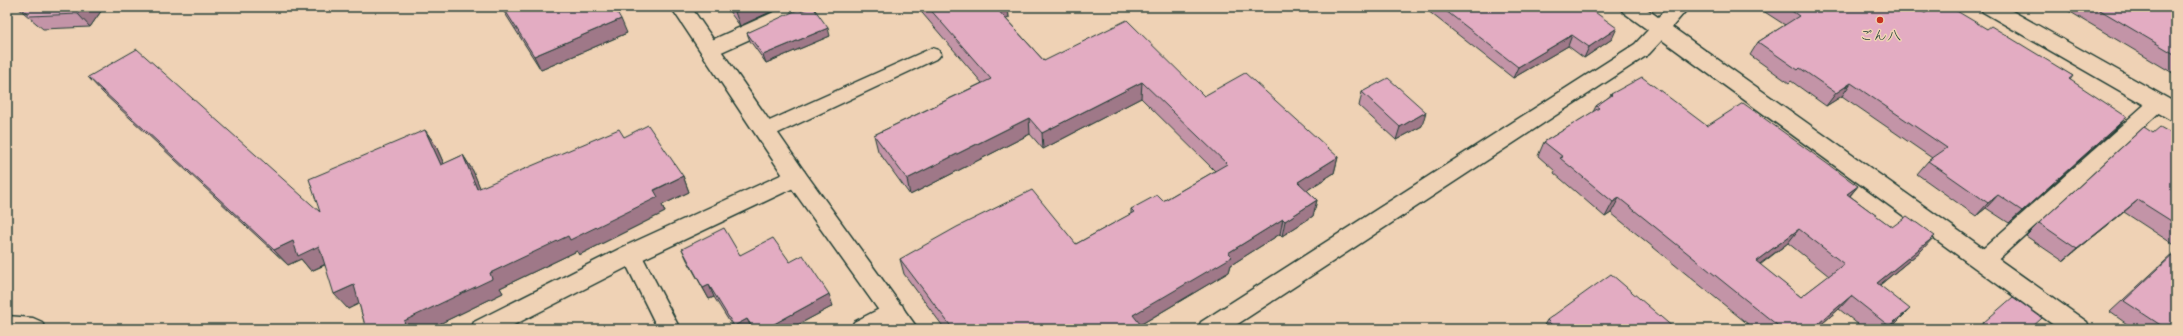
<svg xmlns="http://www.w3.org/2000/svg" width="2183" height="336" viewBox="0 0 2183 336" font-family="Caveat,'Klee One',sans-serif">
<style>
.lines{fill:none;stroke-linecap:round;stroke-linejoin:round}
.service-casing{stroke:#1f3d34;stroke-width:3}
.minor-casing{stroke:#1f3d34;stroke-width:3}
.tertiary-casing{stroke:#1f3d34;stroke-width:3}
.service{fill:#efd2b5;fill-rule:evenodd}
.minor{fill:#efd2b5;fill-rule:evenodd}
.tertiary{fill:#efd2b5;fill-rule:evenodd}
.wall{fill:#c394a7;stroke:#1f3d34;fill-rule:evenodd}
.shaded-wall{fill:#9f7888;stroke:#1f3d34}
.building{fill:#e3acc2;stroke:#1f3d34;fill-rule:evenodd}
.poi-dot{fill:#c8321e;stroke:#efd2b5;stroke-width:1.5}
.labels{text-anchor:middle;dominant-baseline:central;stroke-width:3;stroke-linejoin:round;paint-order:stroke}
.poi-label{font-size:14px;fill:#1f3d34;stroke:#efd2b5}
</style>
<rect width="100%" height="100%" fill="#efd2b5"/>
<filter id="ink" filterUnits="userSpaceOnUse"><feTurbulence type="fractalNoise" baseFrequency=".025" numOctaves="2"/><feDisplacementMap in="SourceGraphic" scale="8" xChannelSelector="R" yChannelSelector="G"/><feConvolveMatrix kernelMatrix="1 2 1 2 8 2 1 2 1" color-interpolation-filters="sRGB"/></filter>
<g filter="url(#ink)">
<g class="lines">
<!-- service casing -->
<g class="service-casing">
<path id="service" d="M932,48l6,2 3,4 -3,4 -166,78 -7,2 -7,-2 -2,-5 2,-5z
M2158,96l6,2 3,5 -3,5 -174,159 -7,2 -7,-2 -3,-6 3,-6 176,-157z
M631,246l7,2 42,81h-22l-37,-75 3,-6z"/>
</g>
<!-- minor casing -->
<g class="minor-casing">
<path id="minor" d="M785,7h28l-3,5 -93,42 -7,2 -7,-2 -3,-5 3,-5z
M796,168l8,3 3,6 -3,6 -165,78 -133,68h-35l3,-7 149,-75z
M893,302l9,3 3,7c-10,21 -35,17 -54,17l3,-7z"/>
</g>
<!-- tertiary casing -->
<g class="tertiary-casing">
<path id="tertiary" d="M671,7h20l113,164 114,158h-26l-104,-146z
M1620,7h24l14,10 10,-10h21l-17,20 415,295 3,7h-31l-397,-289 -13,14 -419,275h-32l3,-7 434,-278 13,-14 -25,-18z
M1980,7h25l171,96v18l-7,-2 -186,-107z
M7,316l26,2 9,4 3,7h-38z"/>
</g>
<!-- service -->
<use href="#service" class="service"/>
<!-- minor -->
<use href="#minor" class="minor"/>
<!-- tertiary -->
<use href="#tertiary" class="tertiary"/>
</g>
<!-- wall -->
<path class="wall" d="M17,7h87l-14,20 -47,2z
M501,7h51l1,2 74,24 -86,37z
M726,7h55l-41,19z
M917,7h91l1,11 -3,1 38,42 160,35 134,61 -4,16 -27,17 10,10 -4,16 -31,20 -2,-2 -49,31 -2,7 -89,53 4,4h-199l-41,-55 -4,-15 176,-15 55,-30v-5l32,-8 52,-30 -74,-73 -98,51 -13,-15 -120,61 -32,-44 -4,-16 108,-52z
M1423,7h162l27,32 -28,19 -16,-12 -55,32z
M1757,7h157l11,6 62,16 86,47 -3,4 44,50 -105,93 -23,-15 -10,8 -59,-42 11,-13 4,-3 -90,-62 -16,10 -35,-25 -2,2 -39,-28 8,-13 27,-17z
M2062,7h114v68z
M801,11l29,25 -64,27 -16,-22 -3,-8z
M88,77l232,135 105,-82 11,16 8,18 19,-9 10,16 7,17 144,-51 59,39 6,16 -27,13 3,7 -86,43 -2,-4 -77,37 3,5 -74,36h-63l-7,-26 -11,6 -23,-44 -14,6 -10,-12 -13,6 -185,-172z
M1362,92l60,34 -26,14 -37,-34z
M1611,94l96,32 151,60 -8,10 72,54 -42,35 17,37 -8,7h-25l-25,-20 -23,20h-62l-143,-116 -6,4 -51,-44 1,-2 -17,-15 6,-14 49,-30 3,-6 13,-9zM1788,243l41,33 -28,21 -41,-32z
M2153,133l23,3v110l-52,-34 -61,49 -37,-25 13,-13z
M682,249l58,6 50,7 43,44 -43,23h-56l-20,-32 -5,2 -22,-39z
M2176,251v78h-42l-24,-17z
M1547,320l128,9h-133z"/>
<!-- shaded-wall -->
<path class="shaded-wall" d="M83,7h21l-14,20 -12,-13z
M747,7h34l-41,19 -5,-14z
M995,7h13l1,11 -13,6z
M621,19l6,14 -86,37 -7,-14z
M828,28l2,8 -64,27 -3,-8z
M1617,28l-5,11 -28,19 5,-11z
M1572,35l-4,11 -55,32 5,-11z
M1142,82l-1,16 -98,51 -1,-16z
M1851,83l-9,13 -16,10 10,-13z
M1426,112l-4,14 -26,14 4,-13z
M2127,117l-13,13 -105,93 13,-12z
M1029,118l1,16 -120,61 -3,-16z
M425,130l11,16 15,34 -10,-15z
M463,155l10,16 14,33 -10,-15z
M1338,157l-4,16 -39,25 3,-16z
M683,176l6,16 -27,13 3,7 -86,43 -2,-4 -77,37 3,5 -74,36h-23l-2,-8 86,-48z
M1858,186l-12,14 1,-6z
M1998,195l-12,13 -10,8 12,-13z
M1619,198l-8,15 -6,4 8,-15z
M1317,200l-4,16 -31,20 3,-15z
M2138,200l-14,12 -61,49 14,-12z
M1283,219l-3,15 -49,31 -2,7 -96,57v-14l95,-62z
M1799,229l-11,14 -43,32 11,-14z
M1935,236l-13,14 -57,47 12,-14z
M293,241l26,5 13,15 -21,10 -10,-12 -13,6 -14,-15z
M354,285l13,15 -19,9 -14,-15z
M709,285l5,12 -5,2 -6,-11z
M829,294l4,12 -43,23h-25z
M1851,296l-12,13 -23,20h-4z
M1910,309l-13,13 -8,7h-3z
M747,319l5,10h-17l-1,-3z"/>
<!-- building -->
<path class="building" d="M20,7h63l-5,7 -48,2z
M503,7h49l1,2 5,-2h56l7,12 -87,37z
M732,7h15l-12,5z
M812,7h1l15,21 -65,27 -16,-22 52,-24 2,2z
M928,7h67l49,54 83,-41 77,76 41,-23 93,84 -40,25 19,18 -32,21 -2,-2 -55,34 4,4 -99,58 11,14h-191l-53,-70 57,-32 75,-37 44,54 58,-32 -3,-3 26,-14 6,6 64,-37 -85,-82 -100,51 -13,-15 -122,61 -33,-44 117,-56z
M1441,7h144l5,4 2,-1 25,18 -28,19 -17,-12 -54,32z
M1786,7h128l11,6 9,-6h16l37,22 4,-3 82,50 -4,3 58,38 -105,94 -24,-16 -10,8 -60,-42 19,-13 -96,-65 -15,10 -36,-25 -2,2 -40,-28 41,-26z
M2095,7h81v48z
M137,49l183,163 -11,-33 116,-49 16,35 22,-10 14,34 142,-60 5,8 24,-12 35,51 -29,14 4,7 -88,43 -2,-4 -78,37 2,6 -88,42 2,8h-40l-12,-44 -20,9 -15,-48 -21,10 -5,-15 -19,9 -186,-173z
M1642,77l65,49 36,-23 115,83 -11,8 45,33 15,-11 28,20 -58,47 33,26 -21,17 -38,-30 -39,33h-30l-163,-131 -6,4 -53,-44 3,-1 -19,-15 55,-34 -3,-2 16,-11 -1,-1zM1799,229l45,35 -43,33 -45,-36z
M1388,78l38,34 -26,15 -38,-35z
M2144,127l9,6 7,-6 16,9v88l-38,-24 -61,49 -38,-26z
M724,228l16,27 33,-17 17,24 13,-7 26,39 -64,35h-11l-7,-10 -13,7 -25,-41 -6,3 -21,-39z
M2176,252v77h-2l-6,-4 -3,3 -41,-27z
M1611,274l64,55h-124l3,-2 -7,-7z
M2013,297l29,21 -12,11h-54z"/>
</g>
<!-- markers -->
<circle class="poi-dot" cx="1880" cy="20" r="4"/>
<g class="labels">
<!-- poi labels -->
<g class="poi-label">
<text x="1880" y="35">ごん八</text>
</g>
</g>
<!-- margin -->
<rect width="2183" height="336" fill="none" stroke="#efd2b5" stroke-width="24"/>
<rect x="12" y="12" width="2159" height="312" fill="none" stroke="#1f3d34" stroke-width="1.5" filter="url(#ink)"/>
</svg>
